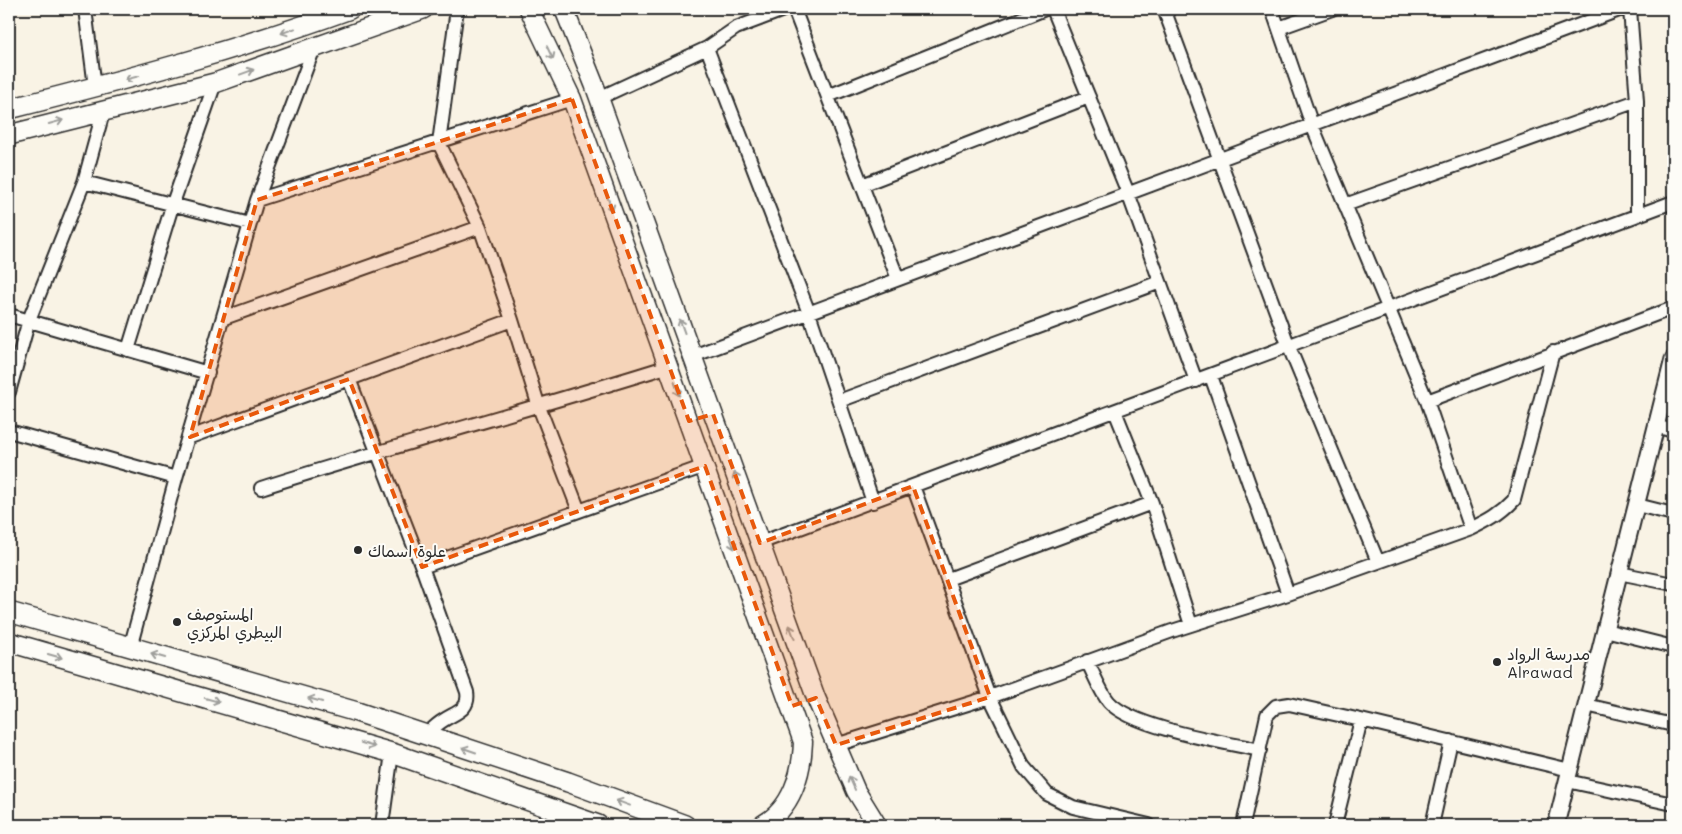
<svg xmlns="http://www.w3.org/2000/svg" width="1682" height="834" viewBox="0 0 1682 834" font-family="Mali,'Playpen Sans Arabic',sans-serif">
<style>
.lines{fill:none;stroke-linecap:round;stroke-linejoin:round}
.minor-casing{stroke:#2b2b2b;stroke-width:16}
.tertiary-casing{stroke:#2b2b2b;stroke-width:19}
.secondary-casing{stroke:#2b2b2b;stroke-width:21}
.primary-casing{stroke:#2b2b2b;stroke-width:22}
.minor{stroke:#fdfcf7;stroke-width:12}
.tertiary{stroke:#fdfcf7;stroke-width:15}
.secondary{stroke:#fdfcf7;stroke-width:18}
.primary{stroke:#fdfcf7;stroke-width:19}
.oneway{stroke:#9e9e9b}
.marked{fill:#e8590c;fill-opacity:0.2;stroke:#e8590c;stroke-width:4;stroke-dasharray:10 6;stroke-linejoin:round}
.poi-dot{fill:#2b2b2b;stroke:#fdfcf7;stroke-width:2}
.labels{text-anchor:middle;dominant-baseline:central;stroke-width:4;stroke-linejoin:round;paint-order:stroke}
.poi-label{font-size:16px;fill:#2b2b2b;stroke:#fdfcf7;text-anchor:start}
</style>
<rect width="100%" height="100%" fill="#f9f3e5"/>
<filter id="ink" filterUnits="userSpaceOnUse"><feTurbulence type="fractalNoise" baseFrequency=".02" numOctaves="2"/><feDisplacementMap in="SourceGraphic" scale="10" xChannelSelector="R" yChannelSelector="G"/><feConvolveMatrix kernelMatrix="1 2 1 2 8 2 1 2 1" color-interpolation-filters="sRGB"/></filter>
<g filter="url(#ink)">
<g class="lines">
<!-- minor casing -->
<g class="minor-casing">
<path id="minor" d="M85,9l10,78
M457,9l-18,134 41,84 32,93 27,87 40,104
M794,9l104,270
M1053,9l75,184 68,188
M1164,9l125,338 89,215
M1272,9l40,116 115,276 44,128
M1630,9l7,92v114
M1279,28l53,-19
M707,48l102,265 64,189
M828,96l217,-87
M599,98l108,-50 29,-20 50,-19
M84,182l166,42
M862,185l227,-88
M257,200l315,-101
M1345,205l292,-104
M9,315l199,58
M224,318l256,-91
M128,350l45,-147 42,-120
M693,356l929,-347
M1211,376l77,218
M349,379l73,188 45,125c3,18 -11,20 -23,28 -7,4 -13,10 -18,15
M9,392l20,-72 55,-138 20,-73
M839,401l321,-119
M1427,401l246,-93
M1115,411l37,92 39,122
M1656,426l17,5
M9,431l167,47
M190,437l322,-117
M913,486l77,211 34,70 23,27 26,13 76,18
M261,488c135,-43 272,-79 408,-122
M1637,505l36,9
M760,543l913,-341
M422,567l283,-101
M1619,573l54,11
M948,579l204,-76
M1605,630l68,17
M130,648l46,-170 81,-278 57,-152
M1087,661c7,13 13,31 22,41 24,26 114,40 151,48
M1586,705l87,20
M836,745l154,-48 182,-66 116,-37 183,-65c17,-8 30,-15 43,-29l39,-148
M1567,781l106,23
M382,825l10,-72
M1243,825l24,-110 9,-9 13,-2 72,16 209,50
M1335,825l26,-105
M1432,825l19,-84"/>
</g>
<!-- tertiary casing -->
<g class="tertiary-casing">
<path id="tertiary" d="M1556,825l117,-466"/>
</g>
<!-- secondary casing -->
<g class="secondary-casing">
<path id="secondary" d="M529,9l43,90 231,643c-1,31 -11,67 -41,83
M564,9l30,75 222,614 40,93 21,34"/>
</g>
<!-- primary casing -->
<g class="primary-casing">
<path id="primary" d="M9,109c115,-29 229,-59 341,-100
M9,135l206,-52 208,-74
M9,612l348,100 211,70 117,43
M9,642l383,111 206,72"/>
</g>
<!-- minor -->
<use href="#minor" class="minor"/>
<!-- tertiary -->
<use href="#tertiary" class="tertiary"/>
<!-- secondary -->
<use href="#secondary" class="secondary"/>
<!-- primary -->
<use href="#primary" class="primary"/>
</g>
<!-- one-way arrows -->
<defs><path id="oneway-shaft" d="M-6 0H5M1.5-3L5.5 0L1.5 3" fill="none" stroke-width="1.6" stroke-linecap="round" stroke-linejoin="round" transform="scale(1.25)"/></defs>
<g class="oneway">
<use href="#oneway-shaft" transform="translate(288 31) rotate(160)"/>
<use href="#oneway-shaft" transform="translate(550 53) rotate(65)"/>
<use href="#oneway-shaft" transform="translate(247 72) rotate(-20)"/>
<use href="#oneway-shaft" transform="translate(132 78) rotate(165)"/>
<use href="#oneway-shaft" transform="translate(56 122) rotate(-15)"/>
<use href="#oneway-shaft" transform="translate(610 204) rotate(70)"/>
<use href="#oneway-shaft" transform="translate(682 326) rotate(-110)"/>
<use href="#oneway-shaft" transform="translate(677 389) rotate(70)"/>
<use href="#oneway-shaft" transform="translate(737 479) rotate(-110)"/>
<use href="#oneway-shaft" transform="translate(732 542) rotate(70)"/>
<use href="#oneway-shaft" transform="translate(792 632) rotate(-110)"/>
<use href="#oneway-shaft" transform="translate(55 656) rotate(16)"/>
<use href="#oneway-shaft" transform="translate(158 656) rotate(-164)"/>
<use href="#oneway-shaft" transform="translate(212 700) rotate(15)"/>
<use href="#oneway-shaft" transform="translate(315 700) rotate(-164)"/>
<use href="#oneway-shaft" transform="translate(368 745) rotate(17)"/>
<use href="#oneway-shaft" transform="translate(469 750) rotate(-161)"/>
<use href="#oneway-shaft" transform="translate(852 783) rotate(-114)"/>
<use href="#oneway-shaft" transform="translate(623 803) rotate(-160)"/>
</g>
</g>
<!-- marked area -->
<path class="marked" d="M572,99l117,322 24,-7 47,129 153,-57 77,211 -154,48 -20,-47 -24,8 -87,-240 -283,101 -73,-188 -159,58 67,-237z"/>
<!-- markers -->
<g class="poi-dot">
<circle cx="358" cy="550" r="5"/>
<circle cx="177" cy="622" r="5"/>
<circle cx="1497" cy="662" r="5"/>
</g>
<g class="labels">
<!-- poi labels -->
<g class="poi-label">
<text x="368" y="550">علوة اسماك</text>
<text x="187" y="613">المستوصف<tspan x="187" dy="18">البيطري المركزي</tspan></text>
<text x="1507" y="653">مدرسة الرواد<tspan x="1507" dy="18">Alrawad</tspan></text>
</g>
</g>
<!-- margin -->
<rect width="1682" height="834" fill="none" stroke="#fdfcf7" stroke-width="30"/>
<rect x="15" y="15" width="1652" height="804" fill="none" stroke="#2b2b2b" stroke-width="2" filter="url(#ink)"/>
</svg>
